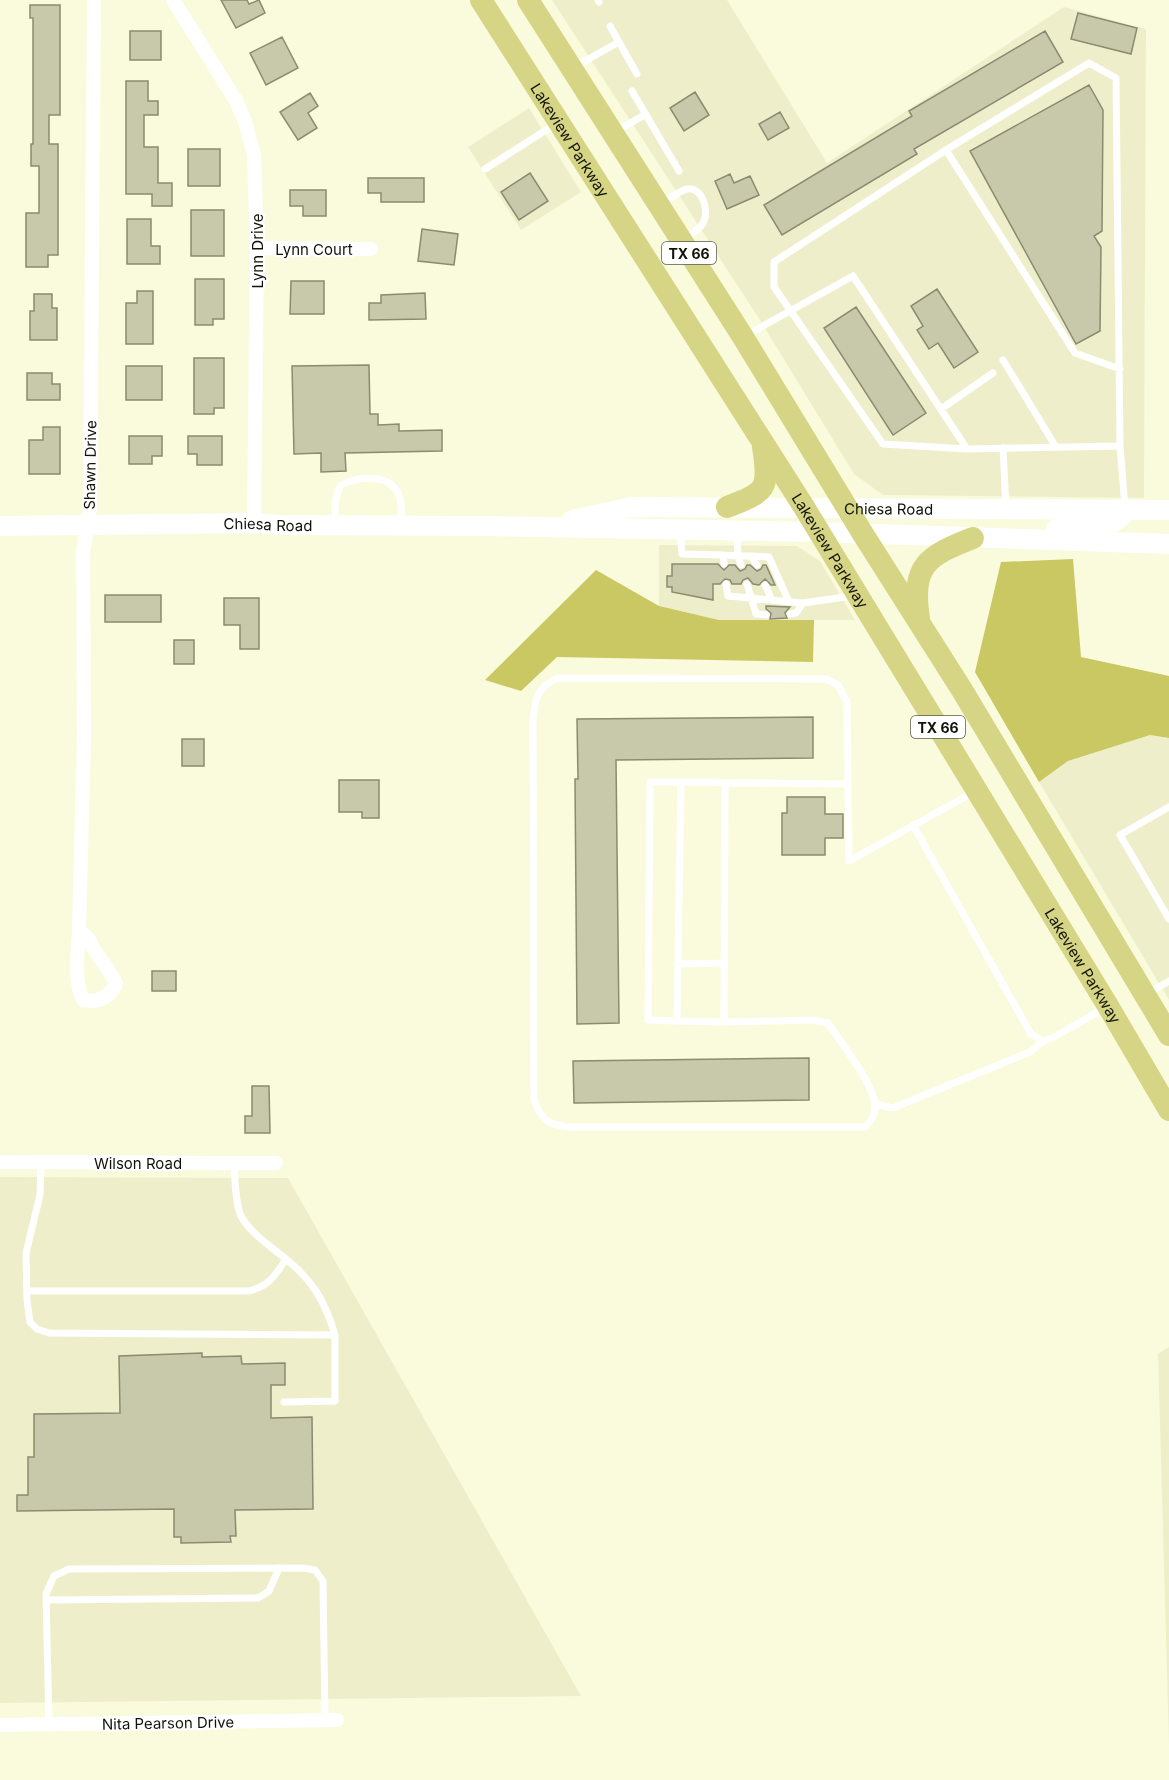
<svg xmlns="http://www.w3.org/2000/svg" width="1169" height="1780" viewBox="0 0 1169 1780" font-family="Inter,sans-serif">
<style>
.built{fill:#eeefca}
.forest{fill:#c9c862}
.building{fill:#c8c8ab;stroke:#8a8b6f;stroke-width:1.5}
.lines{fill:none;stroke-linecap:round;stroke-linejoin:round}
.service{stroke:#fff;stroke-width:7}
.minor{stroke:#fff;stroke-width:14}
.secondary{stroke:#fff;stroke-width:20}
.primary{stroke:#d6d585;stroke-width:22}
.labels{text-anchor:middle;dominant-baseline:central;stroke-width:4.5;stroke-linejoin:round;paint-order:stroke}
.shield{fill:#fff;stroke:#595952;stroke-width:1.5}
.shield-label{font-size:14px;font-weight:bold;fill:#121208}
.street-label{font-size:15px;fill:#121208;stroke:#fff}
</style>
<rect width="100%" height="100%" fill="#fafbdd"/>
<!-- built -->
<path class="built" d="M552,0h175l100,163 237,-156 82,22 -2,469 -261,-3 -29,-21 -96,-157z
M529,108l52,84 -60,38 -53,-83z
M659,545l138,1 23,15 35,59h-136l-60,-14z
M1150,735l19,3v262l-130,-218 29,-21z
M0,1177l288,1 293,518 -581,7z
M1169,1347v398l-11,-391z"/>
<!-- forest -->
<path class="forest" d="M1073,559l8,98 88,19v62l-19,-3 -82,26 -29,21 -64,-110 26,-110z
M596,570l63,36 60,14h95l-1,42 -256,-5 -36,34 -36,-11z"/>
<!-- building -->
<path class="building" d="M221,0h26l2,4 10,-4 6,13 -29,15z
M30,5h30v110h-11v29h9v111h-10v12h-22v-54h13v-47h-8v-22h2v-126h-3z
M1078,13l59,15 -6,26 -60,-15z
M130,31h31v29h-31z
M1045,31l18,31 -149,87 3,5 -135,81 -18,-30 148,-89 -3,-5z
M282,37l16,31 -32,17 -16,-32z
M126,81h22v20h10v14h-14v32h14v36h14v23h-20v-12h-26z
M1089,85l14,25 -1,121 -8,5 7,11 -1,84 -24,13 -106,-193z
M695,92l14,23 -25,16 -14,-23z
M310,93l8,13 -10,7 9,15 -19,12 -18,-28z
M780,112l9,16 -21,12 -9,-16z
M188,149h32v37h-32z
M530,173l18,28 -29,19 -18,-28z
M730,174l4,9 16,-7 9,19 -32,14 -12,-28z
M368,178h56v24h-43v-9h-13z
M290,190h36v26h-23v-10h-13z
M191,210h33v46h-33z
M127,219h24v27h9v18h-33z
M422,229l36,5 -4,31 -36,-4z
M195,279h29v40h-11v6h-18z
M291,281h33v33h-34z
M937,289l41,63 -24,16 -16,-25 -9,6 -12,-19 6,-4 -12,-20z
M137,291h16v53h-27v-41h11z
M425,293l1,26 -57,1v-17h12v-8z
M34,294h18v14h5v32h-27v-29h4z
M856,307l70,106 -33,22 -69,-107z
M194,358h30v50h-10v6h-20z
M369,365l1,49h8v11l21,-1v7l43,-1v21l-97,2 1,18 -25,1v-19l-27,1 -2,-88z
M126,366h36v34h-36z
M27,373h25v11h8v16h-33z
M43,427h17v47h-31v-34h14z
M129,436h33v20h-10v8h-23z
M188,436h34v29h-25v-11h-9z
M672,564h46l6,6 5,-5h6l5,6 5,-2 2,-4h3l7,6 4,-2 2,-4h3l9,20h-4l-6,-6 -6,6 -6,-1 -5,-6 -5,2 -2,4h-9l-2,-4 -5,-1 -5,5h-7v16l-41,-8v-5h-5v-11h5z
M105,595h56v27h-56z
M224,598h35v51h-19v-24h-16z
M766,606l24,1 -5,6 2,5 -17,1 1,-6 -5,-4z
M174,640h20v24h-20z
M813,717v41l-197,2 3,263 -42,1 -2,-245h3l-1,-60z
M182,739h22v27h-22z
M339,780h40v38h-17v-6h-23z
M787,797h38v17h18v24h-18v17h-43v-42h5z
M152,971h24v20h-24z
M809,1058v42l-235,3 -1,-42z
M252,1086h17l1,47h-25v-17h7z
M202,1353v4l39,-1 1,8 43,-1v22h-14v33l41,-1 1,92 -78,1 1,26h-6l1,6 -50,1v-6h-7v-28l-157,2v-16h11v-38h6v-43l86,-1 -1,-57z"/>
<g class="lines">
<!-- service -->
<path class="service" d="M598,0l1,2
M610,26l27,48
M574,67l45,-25
M632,91l47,80
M615,132l31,-18
M946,150l-172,112v25l109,157 84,5
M485,169l72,-46
M662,204c7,-5 17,-13 25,-15 15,-3 22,21 17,32 -3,8 -14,14 -21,19
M745,336l108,-60 114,173 153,-3 5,61
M1003,360l53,87
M1120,369l-45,-16 -129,-203 143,-87 27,15 4,368
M941,409l52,-36
M1003,448l3,61
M335,523v-21l5,-16c18,-10 50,-13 59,9 4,9 2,20 1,29
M680,531l2,23 41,1
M737,533l1,23h13l6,9
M751,556l18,1 20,45
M724,564l-1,-9 15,1 3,9
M726,584l2,12 75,7 49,-7
M747,584l9,30 10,1
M765,585l7,15
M790,614l6,-1 7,-10
M847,784l-166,-2 -4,239 47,1 90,-2 14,3c12,18 47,63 47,83 0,10 -4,14 -10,21h-299c-20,-4 -24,-7 -32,-27l-1,-381c2,-20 4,-32 25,-41l268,1 12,6 9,17 2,159 125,-69
M1169,807l-49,28 49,84
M913,825l118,209 12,7 11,-4 51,-29
M677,964l46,-1
M1147,994l22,-13
M677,1021l-29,-1 2,-238h31
M724,1022l1,-239
M875,1104l18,4 137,-56 13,-11
M41,1162l-1,33 -14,58 1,47 3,22 7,7 12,4 286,2c-10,-34 -22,-54 -49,-76 -16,-13 -33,-24 -44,-41 -7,-13 -7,-40 -8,-55
M27,1291h222c21,-6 25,-14 37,-32
M284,1402l51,-1v-66
M47,1600l211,-2 11,-7 10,-23
M49,1724l-3,-130 8,-18 15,-7 234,-1 12,2 8,11 2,140"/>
<!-- minor -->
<path class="minor" d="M173,0l62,99 10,22 9,34 3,93 -3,275
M257,248l114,1
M79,930l5,-192 -1,-185 7,-44 4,-509
M79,930c10,7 12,14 18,24 7,10 14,18 19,30 -7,14 -18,19 -33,16 -10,-22 -5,-47 -4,-70z
M0,1162l276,1
M0,1725l337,-5"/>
<!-- secondary -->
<g class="secondary">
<path id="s1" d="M572,520l60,-13 537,3"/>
<path id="s2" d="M0,526l254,-3 23,2 208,1 334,6 350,12"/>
<path d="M1056,529c21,-2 59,3 70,-19"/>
</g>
<!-- primary -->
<g class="primary">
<path id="s3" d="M481,0l323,507 304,499 61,104"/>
<path d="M528,0l215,337 120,197 99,156 207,345"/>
<path d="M727,507c39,-15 43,-17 36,-60"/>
<path d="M919,619c-8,-54 8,-63 54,-81"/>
</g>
</g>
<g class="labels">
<!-- shield labels -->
<g class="shield">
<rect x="662" y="242" width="54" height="22" rx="4.5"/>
<rect x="911" y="716" width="54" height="22" rx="4.5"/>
</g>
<g class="shield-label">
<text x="689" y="253">TX 66</text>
<text x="938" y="727">TX 66</text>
</g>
<!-- street labels -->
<g class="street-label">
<text stroke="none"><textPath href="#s3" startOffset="166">Lakeview Parkway</textPath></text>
<text x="314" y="249">Lynn Court</text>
<text transform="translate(257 251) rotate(-90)">Lynn Drive</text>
<text transform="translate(90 465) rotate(-89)">Shawn Drive</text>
<text stroke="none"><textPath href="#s1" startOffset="318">Chiesa Road</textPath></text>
<text stroke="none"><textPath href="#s2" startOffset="268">Chiesa Road</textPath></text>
<text stroke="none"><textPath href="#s3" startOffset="652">Lakeview Parkway</textPath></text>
<text stroke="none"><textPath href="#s3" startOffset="1138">Lakeview Parkway</textPath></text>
<text x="138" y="1163">Wilson Road</text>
<text transform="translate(168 1723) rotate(-1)">Nita Pearson Drive</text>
</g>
</g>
</svg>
